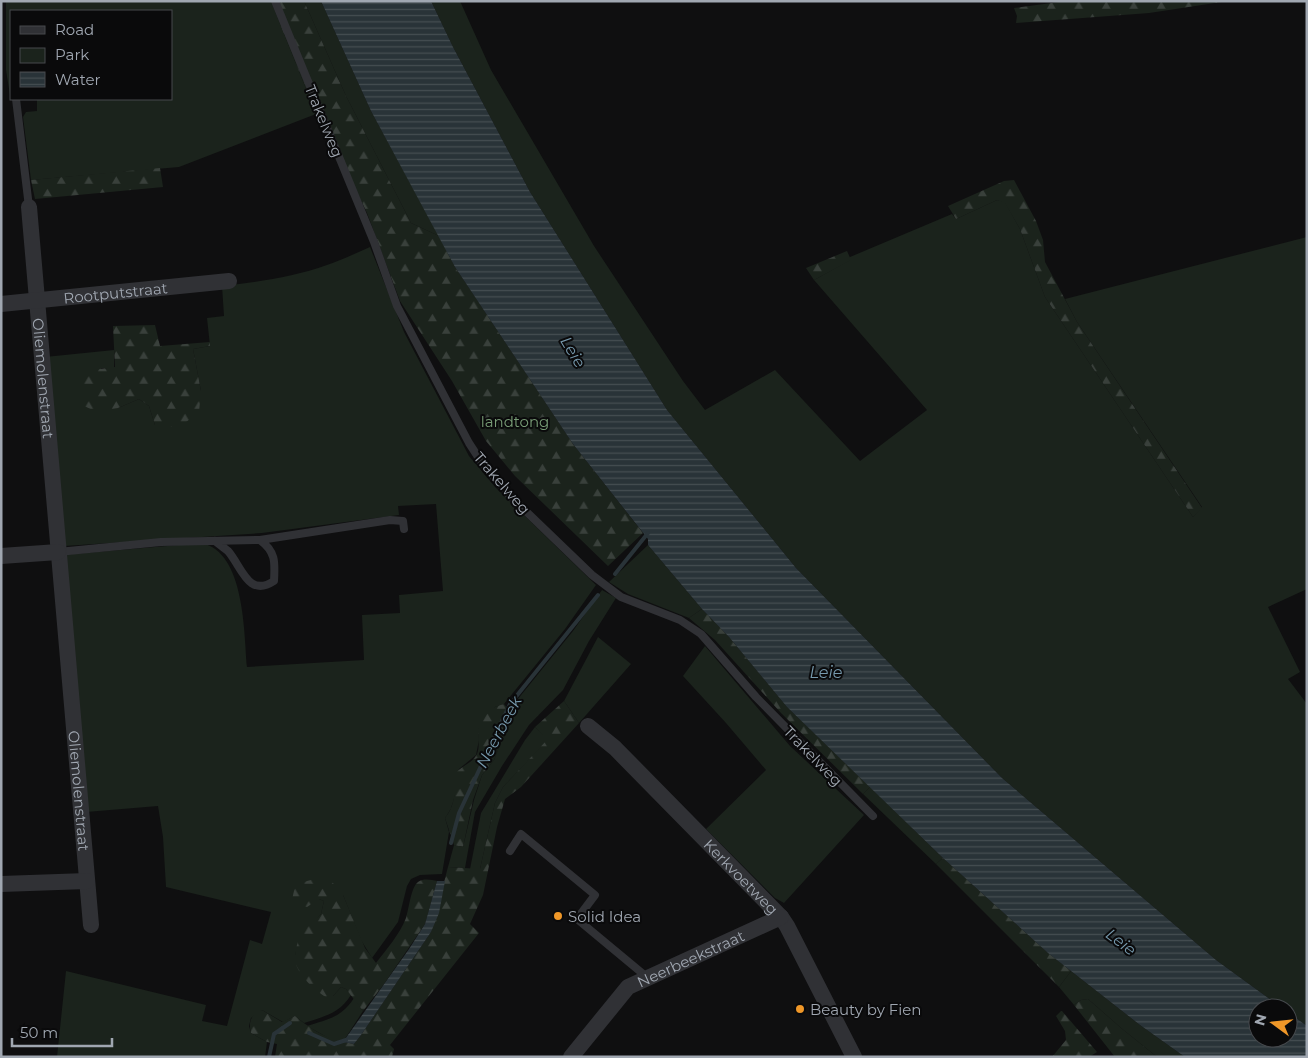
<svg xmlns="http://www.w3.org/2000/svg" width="1308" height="1058" viewBox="0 0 1308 1058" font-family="Montserrat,sans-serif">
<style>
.green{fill:#1b231c}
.forest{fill:url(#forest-firs)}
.water{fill:url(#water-rules)}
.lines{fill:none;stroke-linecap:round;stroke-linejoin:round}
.stream{stroke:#293338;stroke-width:4}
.lane{stroke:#303135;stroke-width:8}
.street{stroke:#303135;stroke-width:16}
.poi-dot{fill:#ef9728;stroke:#0a0a0b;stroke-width:2}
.labels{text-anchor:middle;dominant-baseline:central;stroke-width:4;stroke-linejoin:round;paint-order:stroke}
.street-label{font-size:15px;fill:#a0a7b1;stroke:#0a0a0b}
.park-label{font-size:15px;fill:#789c76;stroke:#0a0a0b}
.poi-label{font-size:15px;fill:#a0a7b1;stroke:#0a0a0b;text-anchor:start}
.water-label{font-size:16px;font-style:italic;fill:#7699ad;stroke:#0a0a0b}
</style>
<defs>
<pattern id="forest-firs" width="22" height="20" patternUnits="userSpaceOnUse" patternTransform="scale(1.25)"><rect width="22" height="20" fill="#1b231c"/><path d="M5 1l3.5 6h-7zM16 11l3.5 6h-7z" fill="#39403b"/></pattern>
<pattern id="water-rules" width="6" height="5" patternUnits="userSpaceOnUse" patternTransform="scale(1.25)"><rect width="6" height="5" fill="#293338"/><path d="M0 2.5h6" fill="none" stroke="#454e52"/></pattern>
</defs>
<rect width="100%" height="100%" fill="#0f0f10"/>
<!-- green -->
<path class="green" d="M6,1h265l45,113 -137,53 -148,13 -8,-63 3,-5 11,-1v-12h134v-88h-160l-1,84 -4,-25z
M304,1h17l50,110 68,125 -28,-13 -65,-127z
M431,1h29l31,69 103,176 89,135 22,29 70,-40 85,91 67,-51 -113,-130 36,-20v-3l102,-43 4,5 41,-19 8,2 15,27 25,68 148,220 9,-10 -125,-185 -12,-23 242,-62v352l-39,18 32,65 -12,7 19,25v322l-19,-14v-4h-6l-66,-48 -214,-182 -206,-210 -129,-158 -137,-218 -77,-145z
M370,247l34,85 65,124 27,32 100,97 -31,44 -61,75 -9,3 -17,22 1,11 -3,15 -17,14c-3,16 -3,36 -14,49l4,14 -7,42 -22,1 -9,4 -4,7 -9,36 -26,36 -11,-18 -18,-45 -24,4 5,2 -3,13 -22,27 -4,14 38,41 8,-9 5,2 5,6c-12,19 -26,21 -47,28l-9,-7 -12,6 -21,-12 -11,8 -2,8 2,7 16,9 -2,15h-208l9,-86 140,34 -4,16 25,5 23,-86 12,4 9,-32 -105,-25 -3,-50 -5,-31 -72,6 -24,-257 140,-12c43,10 42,89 45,124l117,-7 -2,-45 38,-2 -1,-18 44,-4 -7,-87 -38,2 1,9 -137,18 -198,13 -19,-189 69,-7v18h-13l17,40 21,-9 10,7 6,19 46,-34 -8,-42 17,-3 -3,-28 17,-2 -2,-30c35,-4 72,-9 105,-21 15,-5 29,-12 43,-18z
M648,545l54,64 -13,9 -61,-24 -19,-12z
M602,590l14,8 -27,43 -26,49 -34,35 -27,41 -27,46 -10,56 -17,-1 6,-22 9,2 11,-47 8,-25 12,-15 16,-41 -1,-9 64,-79z
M598,637l33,27 -52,59 -15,-22z
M705,646l85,100 74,69 -80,88 -9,-5 -69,-69 60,-59 -40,-47 -43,-47z
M535,727l13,13 -45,47 -8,16 -15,66h-10l11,-56 44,-73z
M870,787l73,71 -7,6 -73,-70z
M1071,971l69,54 45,32h-28l-36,-29 -33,-29 -7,1 -7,5 -15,-18z
M354,998l9,13 -20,31 -11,-2 -25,-14c21,-7 34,-8 47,-28z"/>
<!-- forest -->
<path class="forest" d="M271,1h33l42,95 65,127 28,13 16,31 118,177 70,89 -35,33 -93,-90 -29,-35 -34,-60 -52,-80 -33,-88 -40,-84 -10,-12z
M1067,1h161l-79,12 -133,10 1,-7 -3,-8z
M160,168l3,19 -128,12 -4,-19z
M1014,180l22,41 7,19 2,22 32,60 125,186 -9,9 -148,-220 -25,-68 -15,-26 -8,-3 -41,19 -8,-13 56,-25z
M847,251l4,9 -37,20 -8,-12z
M155,325l5,21 50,-4v4l-17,3 8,42 -2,21c-17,14 -22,17 -44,13l-6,-19 -10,-7 -21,9 -21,4 -15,-7c-5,-17 0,-21 10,-35l23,-3 -2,-41z
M702,609l27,28 58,70 83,80 -7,7 -82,-81 -66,-73 -26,-22z
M564,701l15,22 -58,64 -16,12 -8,28 -14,68 -13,29 9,9 -89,112 4,4 -2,8h-117l2,-13 -10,-2 -16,-9c-3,-11 0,-19 11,-23l20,12 13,-6c21,17 32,23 59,28l7,-9 70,-103 17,-65 32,2 15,-66 8,-16 44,-47 -12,-13z
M504,704l5,6 1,9 -16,41 -12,15 -9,25 -10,47 -9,-2 -9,-27c11,-13 10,-30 11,-45 6,-8 17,-10 21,-19 3,-7 1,-16 1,-24 1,-14 13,-23 26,-26z
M943,858l104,94 24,19 -12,16 -123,-123z
M319,878l11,3 8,6 5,8 22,53 11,15c10,-13 24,-29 30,-45 3,-9 5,-31 12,-36 6,-4 13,-2 19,-1l-12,43 -41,60 -21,27 -17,-22 -5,-2 -8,9 -6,2c-13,-9 -33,-25 -32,-42 1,-11 6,-23 8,-34l3,-5 10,2 5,-5 3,-13 -5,-2 -12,8 -10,-3 -5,-4 3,-14 12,-5z
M1088,999l33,29 36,29h-42l-41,-52 7,-5z
M1061,1011h1l35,41 -8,5h-37l14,-17 -1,-9 -9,-15z"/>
<!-- water -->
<path class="water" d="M321,1h110l22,46 77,145 137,218 129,158 206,210 214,182 66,48h-24v30h30v-26l19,14v31h-122l-45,-32 -92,-72 -105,-95 -156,-151 -58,-70 -27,-28 -54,-64v-6l-75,-95 -118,-177 -84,-156z
M437,881h8l-6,32 -8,19 -70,103 -7,9 -11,-2 66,-93 16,-25z"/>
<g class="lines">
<!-- stream -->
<path class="stream" d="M615,574l33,-41
M451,843l8,-30 51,-109 88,-109
M309,1033l25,11 12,-4
M269,1057l5,-23 16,-11"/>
<!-- lane -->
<path class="lane" d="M275,1l99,241 23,64 72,137 13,20 27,32 83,80 29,22 59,23 21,14 55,63 117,119
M16,99l13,108
M260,540l130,-20 13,1 1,8
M58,552l103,-10 99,-2c16,12 15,22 14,41 -26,17 -32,-14 -46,-30 -4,-3 -9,-7 -13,-10
M510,851l11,-17 74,61 -18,24 71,59"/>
<!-- street -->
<g class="street">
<path id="s1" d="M29,207l62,718"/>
<path id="s2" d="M1,304l228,-23"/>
<path d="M1,556l57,-4"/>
<path id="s3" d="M588,726l27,22 166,169 6,9 67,131"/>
<path d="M1,884l86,-3"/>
<path id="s4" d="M571,1057l57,-70 153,-70"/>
</g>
</g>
<!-- markers -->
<g class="poi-dot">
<circle cx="558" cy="916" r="5"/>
<circle cx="800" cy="1009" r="5"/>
</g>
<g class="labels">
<!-- street labels -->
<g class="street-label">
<text transform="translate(324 121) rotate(68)">Trakelweg</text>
<text stroke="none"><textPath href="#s2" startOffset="115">Rootputstraat</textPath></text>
<text stroke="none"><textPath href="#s1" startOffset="172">Oliemolenstraat</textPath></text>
<text transform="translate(502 483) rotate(49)">Trakelweg</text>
<text transform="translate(813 756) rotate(46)">Trakelweg</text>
<text stroke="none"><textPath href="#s1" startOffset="586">Oliemolenstraat</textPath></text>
<text stroke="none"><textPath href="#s3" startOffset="215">Kerkvoetweg</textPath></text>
<text stroke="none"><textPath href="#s4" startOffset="159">Neerbeekstraat</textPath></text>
</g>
<!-- park labels -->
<g class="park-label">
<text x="515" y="421">landtong</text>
</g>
<!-- poi labels -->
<g class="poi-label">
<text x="568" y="916">Solid Idea</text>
<text x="810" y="1009">Beauty by Fien</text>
</g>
<!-- water labels -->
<g class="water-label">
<text transform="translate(573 352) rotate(59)">Leie</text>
<text x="826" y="672">Leie</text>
<text transform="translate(499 732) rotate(-62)">Neerbeek</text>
<text transform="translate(1121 942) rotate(37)">Leie</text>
</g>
</g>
<!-- border -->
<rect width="1308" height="1058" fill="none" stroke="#a0a7b1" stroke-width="5"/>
<!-- legend -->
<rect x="10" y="10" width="162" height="90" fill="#0a0a0b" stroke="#46494d"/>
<rect x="20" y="26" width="25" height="8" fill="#303135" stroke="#46494d"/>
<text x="55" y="35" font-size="15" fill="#a0a7b1">Road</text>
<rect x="20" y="48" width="25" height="15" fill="#1b231c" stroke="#46494d"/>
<text x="55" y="60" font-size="15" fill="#a0a7b1">Park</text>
<rect x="20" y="72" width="25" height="15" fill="url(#water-rules)" stroke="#46494d"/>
<text x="55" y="85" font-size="15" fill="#a0a7b1">Water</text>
<!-- north arrow -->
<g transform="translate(1273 1023) rotate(285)"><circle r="24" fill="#0a0a0b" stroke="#46494d"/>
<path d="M0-4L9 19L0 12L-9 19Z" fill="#ef9728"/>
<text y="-8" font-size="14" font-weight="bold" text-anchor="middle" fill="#a0a7b1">N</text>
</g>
<!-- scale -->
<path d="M12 1038v8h100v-8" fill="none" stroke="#a0a7b1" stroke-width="2.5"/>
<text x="20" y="1038" font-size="15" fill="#a0a7b1" stroke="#0a0a0b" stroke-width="4" paint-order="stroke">50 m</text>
</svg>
